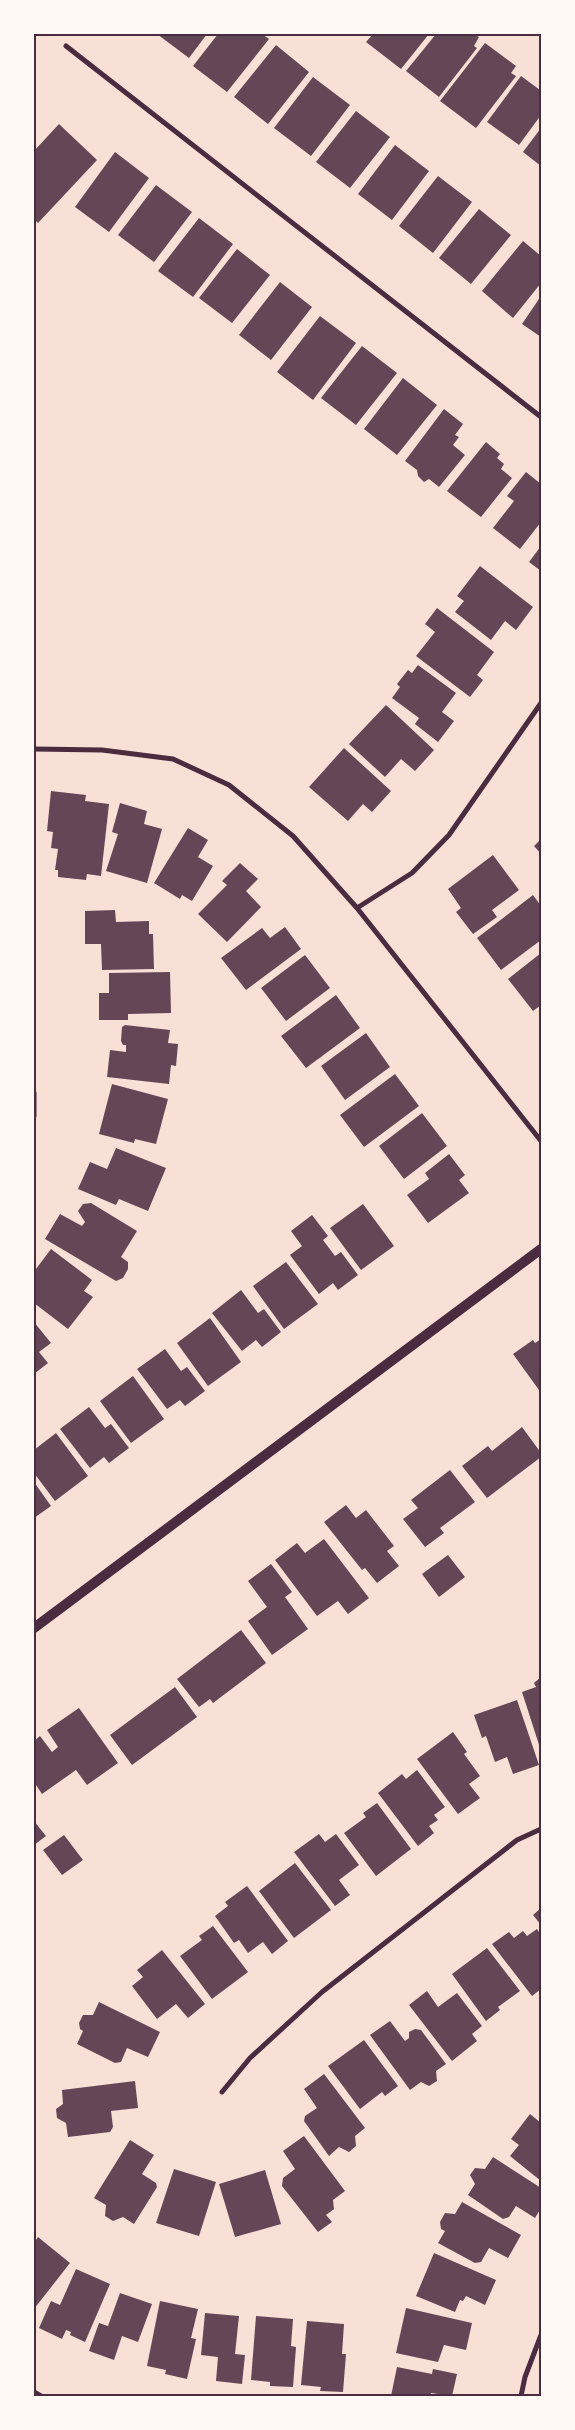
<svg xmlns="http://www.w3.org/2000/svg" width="575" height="2430" viewBox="0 0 575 2430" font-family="Spectral,serif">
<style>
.building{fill:#644757}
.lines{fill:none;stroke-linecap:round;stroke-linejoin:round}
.minor{stroke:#4a2c40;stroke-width:5}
.secondary{stroke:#4a2c40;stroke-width:10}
.neatline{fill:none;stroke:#4a2c40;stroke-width:2}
</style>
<rect width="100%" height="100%" fill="#f7e1d7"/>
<!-- building -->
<path class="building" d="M157,34h50l-18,24z
M218,34h44l7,5 -42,53 -34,-26z
M373,34h56l-28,35 -35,-27z
M436,34h38l5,3 -5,9 3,2 -38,49 -33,-26z
M485,43l31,23 -5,7 5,3 -40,52 -36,-27z
M276,45l33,27 -41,52 -34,-27z
M521,76l19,14 1,-2v27l-22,30 -32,-23z
M313,77l37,28 -39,51 -37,-28z
M356,111l34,26 -40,51 -34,-26z
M59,124l38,36 -59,63 -4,-4v-68z
M541,128v38l-18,-14z
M395,145l34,26 -37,49 -34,-26z
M115,152l34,26 -40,54 -34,-25z
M438,176l34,26 -39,51 -34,-27z
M156,185l36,27 -38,50 -36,-27z
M479,209l32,26 -40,49 -32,-26z
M199,218l34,26 -40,53 -35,-26z
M523,241l18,15v27l-28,35 -31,-27z
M237,249l33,26 -38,48 -33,-25z
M280,282l32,25 -41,53 -32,-25z
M541,296v41l-19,-13z
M320,316l36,27 -43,57 -36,-28z
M362,346l35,27 -41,52 -35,-27z
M403,378l34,27 -40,50 -33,-26z
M444,409l19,15 -8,11 4,2 -6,8 12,10 -26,32 -10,-8 -5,3 -6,-6 -1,-6 -12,-9z
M486,442l14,12 -3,4 7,6 -3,5 11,9 -31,39 -34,-26z
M526,472l15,12v38l-21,27 -27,-21 21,-27 -7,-5z
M541,546v25l-12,-9z
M480,566l53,41 -17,23 -11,-9 -14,19 -36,-28 9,-11 -7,-5z
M437,608l57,44 -17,23 6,5 -13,17 -54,-41 19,-24 -10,-8z
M418,665l38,28 -14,19 12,9 -16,21 -23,-18 4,-6 -27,-20 8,-11 -3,-3 11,-14 4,3z
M386,705l48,45 -19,21 -14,-12 -16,18 -36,-33z
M344,748l47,43 -19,21 -9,-8 -15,17 -39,-34z
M51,791l35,4 -1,6 24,3 -8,72 -14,-2 -1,6 -28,-3v-7h-3l3,-21 -7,-1 2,-16 -6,-1z
M120,803l27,8 -3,13 18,5 -15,54 -41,-12 12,-37 -6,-2z
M188,828l20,12 -10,17 15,9 -21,35 -10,-6 -2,4 -26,-16z
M541,839v15l-7,-8z
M493,855l26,35 -27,20 5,7 -24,17 -17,-22 5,-4 -13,-19z
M240,863l18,16 -12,12 15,16 -34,35 -29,-28 29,-29 -5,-4z
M533,895l8,11v34l-40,30 -24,-32z
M115,910l1,12 33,-1v13h4l1,35 -52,1 -1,-26h-16v-33z
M285,927l16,22 -55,41 -25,-32 41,-30 8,10z
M541,953v52l-8,6 -25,-32z
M305,955l25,33 -44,33 -25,-33z
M170,972l1,41 -43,1v6h-29v-27h10v-20z
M336,995l24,33 -54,40 -25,-32z
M125,1025l45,5 -2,13 10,1 -2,22 -5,-1 -2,19 -62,-7 3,-27 16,2v-7h-3l-2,-4 1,-14z
M366,1033l24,34 -45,33 -24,-34z
M395,1074l24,32 -55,41 -24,-32z
M112,1084l56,15 -12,45 -21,-5 -1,4 -35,-9z
M422,1113l25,33 -43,33 -25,-33z
M116,1148l50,20 -18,43 -29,-12 -3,6 -38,-16 12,-27 17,7z
M449,1154l16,21 -6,5 10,13 -41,30 -21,-28 22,-16 -4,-6z
M91,1203l46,28 -16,26 7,5v7l-5,9 -7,3 -71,-42 15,-25 22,12 3,-4 -7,-11 5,-7z
M363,1204l31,42 -33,24 -31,-42z
M312,1215l16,21 -5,4 12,16 6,-4 17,23 -20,15 -5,-7 -14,11 -29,-39 12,-9 -11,-15z
M51,1249l41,31 -8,11 9,6 -25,32 -34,-26v-36l2,2z
M286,1262l32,42 -34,25 -31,-43z
M241,1290l17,23 6,-4 17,23 -19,15 -6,-7 -14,11 -30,-38z
M210,1318l31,44 -33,24 -31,-43z
M34,1322l17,21 -12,9 9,11 -14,11z
M541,1339v50l-2,1 -26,-36 20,-14 2,3z
M165,1349l16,22 6,-4 18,24 -20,15 -5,-6 -13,9 -30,-40z
M133,1376l31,43 -33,24 -31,-42z
M89,1407l16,21 6,-4 18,24 -20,15 -5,-6 -14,11 -30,-39z
M522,1427l19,26v4l-54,41 -25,-32 26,-20 4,5z
M56,1433l32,43 -33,25 -21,-28v-23z
M450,1470l25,32 -35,26 4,5 -19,14 -22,-28 15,-11 -7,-8z
M34,1482l17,24 -17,12z
M346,1505l10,13 10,-8 28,36 -7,5 12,15 -22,17 -12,-15 -3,2 -38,-48z
M324,1539l45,59 -21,16 -10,-13 -21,15 -42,-56 22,-17 8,10z
M448,1555l17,22 -26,20 -17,-23z
M271,1564l21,28 -7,5 23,32 -36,26 -24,-34 19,-14 -19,-26z
M241,1630l25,33 -53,40 -3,-4 -11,8 -22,-28z
M541,1677v74l-19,-59 14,-5 -2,-4z
M175,1687l22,30 -65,48 -22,-30z
M517,1700l22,65 -26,9 -6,-17 -12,5 -9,-26 -4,2 -8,-23z
M79,1708l39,55 -31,22 -11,-15 -34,24 -8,-12v-41l6,-5 12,16 6,-5 -11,-17z
M453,1732l14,20 -3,2 16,22 -11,8 11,14 -22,16 -41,-55z
M417,1770l28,37 -11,8 4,5 -9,6 5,7 -16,13 -40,-53 24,-19 4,5z
M377,1803l34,46 -35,27 -32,-43 22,-16 -3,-4z
M34,1821l12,15 -12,9z
M319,1834l6,8 11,-8 23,31 -20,15 11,15 -15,11 -41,-54z
M64,1835l19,25 -21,15 -19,-25z
M295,1863l36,47 -37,28 -35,-47z
M247,1886l41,55 -16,13 -9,-12 -15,11 -9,-13 -5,3 -19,-27 13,-10 -3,-4z
M541,1908v17l-8,-10z
M213,1926l35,46 -36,27 -32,-43 22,-16 -3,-4z
M537,1929l4,6v54l-9,7 -40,-52 17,-12 5,6 9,-7 4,5z
M487,1948l33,43 -22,16 2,3 -14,11 -34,-47z
M162,1950l43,54 -17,14 -12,-14 -19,15 -25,-33 11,-9 -6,-7z
M427,1991l11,16 19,-14 25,33 -10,8 5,7 -25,20 -43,-56z
M99,2002l61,30 -12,25 -21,-9 -6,14 -6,1 -38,-19 6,-13 -3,-2 -1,-6 4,-8h10z
M390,2021l15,20 4,-3v-6l6,-3 6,1 25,34 -10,7 1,10 -8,5 -8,-4 -11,8 -40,-55z
M364,2040l34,46 -13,10 -3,-4 -22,17 -32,-43z
M324,2074l41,54 -10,8 1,10 -7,6 -10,-5 -10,9 -25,-35 1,-5 12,-8 -13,-19z
M135,2081l3,27 -27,3 2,16 -3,5 -42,5 -2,-14 -9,-5 -1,-9 7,-5 -1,-14z
M530,2114l11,9v58l-31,-25 9,-11 -8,-6z
M304,2136l41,55 -12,9 1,9 -8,6 6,7 -14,10 -36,-46 1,-8 12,-9 -12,-18z
M130,2140l24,15 -12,19 14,9 1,4 -23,37 -11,-7 -10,4 -8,-5 1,-11 -12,-7z
M493,2157l48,31v20l-6,10 -19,-12 -7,11 -6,2 -35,-24 7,-11 -5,-9 5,-7 10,1z
M174,2169l42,13 -17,54 -43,-13z
M265,2170l16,54 -46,13 -16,-53z
M462,2202l59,33 -13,23 -19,-10 -8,14 -6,1 -37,-20 7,-12 -4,-2 -1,-7 5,-9 10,1z
M38,2237l32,26 -36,46v-66z
M434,2253l62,27 -11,25 -19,-9 -3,5 -3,-1 -5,12 -39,-16z
M76,2269l34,15 -25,58 -15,-7 1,-3 -5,-2 -4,9 -23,-11 12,-27 9,4z
M120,2293l32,11 -14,38 -16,-6 -8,24 -25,-9 10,-28 9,3z
M160,2301l38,8 -7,29 5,1 -9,40 -22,-5 1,-4 -19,-4z
M406,2308l66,15 -6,27 -22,-5 -6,17 -42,-9z
M205,2313l34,3 -4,38 10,1 -3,29 -26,-3 2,-24 -17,-2z
M256,2316l37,3 -2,27 5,1 -3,40 -23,-1v-4l-19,-2z
M307,2321l37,3 -2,30h4l-3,38 -23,-1 1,-4 -20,-2z
M397,2367l35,7 1,-5 24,5 -5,22 -21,-3 -1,3h-39z"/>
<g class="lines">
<!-- minor -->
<path class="minor" d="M66,46l475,371
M34,749l68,1 71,9 56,26 64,51 64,72 184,233
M357,908l55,-35 37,-38 92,-132
M34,1093v23
M222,2092l28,-34 72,-66 195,-152 24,-11
M34,2392l7,4
M521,2396l4,-19 16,-42"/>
<!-- secondary -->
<path class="secondary" d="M34,1628l507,-379"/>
</g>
<!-- border -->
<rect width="575" height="2430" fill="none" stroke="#fffaf5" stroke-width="70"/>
<rect x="35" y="35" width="505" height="2360" class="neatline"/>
</svg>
